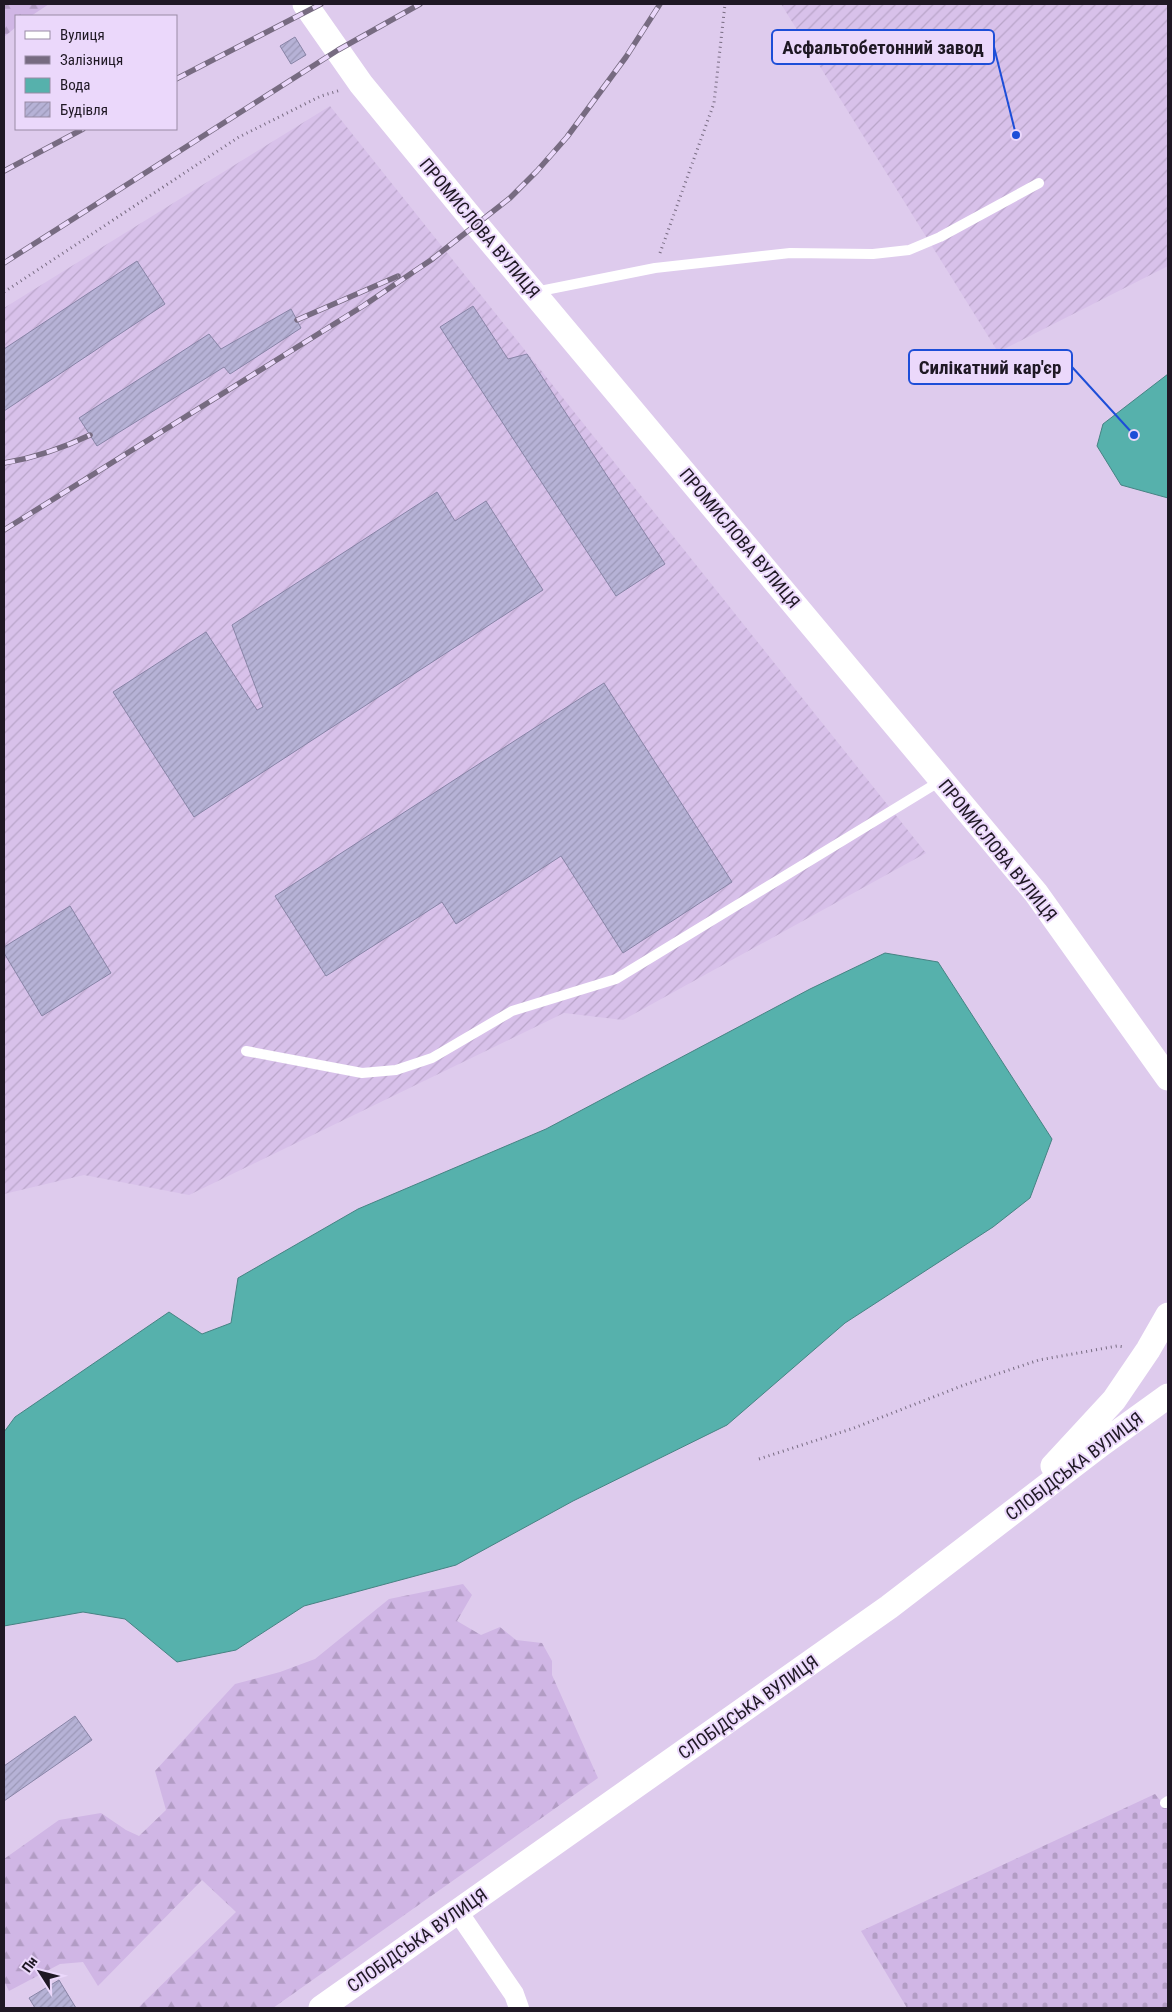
<svg xmlns="http://www.w3.org/2000/svg" width="1172" height="2012" viewBox="0 0 1172 2012" font-family="'Roboto Condensed',sans-serif">
<style>
.industrial{fill:url(#industrial-furrows)}
.forest{fill:url(#forest-firs)}
.cemetery{fill:url(#cemetery-stones)}
.water{fill:#56b1ac;stroke:#468383}
.building{fill:url(#building-hatch);stroke:#8884a6}
.lines{fill:none;stroke-linecap:round;stroke-linejoin:round}
.path{stroke:#786c82;stroke-width:3;stroke-dasharray:1 4;stroke-linecap:butt}
.service{stroke:#fff;stroke-width:10}
.minor{stroke:#fff;stroke-width:20}
.tertiary{stroke:#fff;stroke-width:25}
.rail-casing{stroke:#776b81;stroke-width:5.5}
.rail{stroke:#ebd8fb;stroke-width:4;stroke-dasharray:11;stroke-linecap:butt}
.labels{text-anchor:middle;dominant-baseline:central;stroke-width:4;stroke-linejoin:round;paint-order:stroke}
.street-label{font-size:18px;fill:#1f1824;stroke:#ebd8fb}
.leader{fill:none;stroke:#1d4ed8;stroke-width:2}
.callout-dot{fill:#1d4ed8;stroke:#ebd8fb;stroke-width:2}
.callout{fill:#ebd8fb;stroke:#1d4ed8;stroke-width:2}
.callout-label{font-size:19px;text-anchor:middle;font-weight:bold;fill:#1f1824}
</style>
<defs>
<pattern id="industrial-furrows" width="10" height="10" patternUnits="userSpaceOnUse" patternTransform="scale(1.25)"><rect width="10" height="10" fill="#d8c1ea"/><path d="M-1 1l2-2M0 10L10 0M9 11l2-2" fill="none" stroke="#b9a5c9"/></pattern>
<pattern id="forest-firs" width="22" height="20" patternUnits="userSpaceOnUse" patternTransform="scale(1.25)"><rect width="22" height="20" fill="#d0b6e5"/><path d="M5 1l3.5 6h-7zM16 11l3.5 6h-7z" fill="#b29cc4"/></pattern>
<pattern id="cemetery-stones" width="16" height="16" patternUnits="userSpaceOnUse" patternTransform="scale(1.25)"><rect width="16" height="16" fill="#d0b6e5"/><path d="M2 7V4a2 2 0 0 1 4 0v3zM10 15v-3a2 2 0 0 1 4 0v3z" fill="#b29cc4"/></pattern>
<pattern id="building-hatch" width="6" height="6" patternUnits="userSpaceOnUse" patternTransform="scale(1.25)"><rect width="6" height="6" fill="#b6b2d6"/><path d="M-1 1l2-2M0 6l6-6M5 7l2-2" fill="none" stroke="#9c98b8"/></pattern>
</defs>
<rect width="100%" height="100%" fill="#decbed"/>
<!-- industrial -->
<path class="industrial" d="M781,4h387v262l-170,86z
M330,106l596,747 -303,167 -59,-7 -375,182 -105,-20 -80,19v-886z"/>
<!-- forest -->
<path class="forest" d="M4,4h45l-18,12h-15v11l-12,10z
M463,1584l9,11 -15,26 24,14 19,-8 16,13 26,3 10,18v14l46,103 -325,230h-135l98,-96 -34,-32 -104,106 -15,-24 -23,2 -51,27 -5,-10v-122l55,-39 42,-7 25,17 13,6 27,-26 -11,-39 80,-87 45,-12 35,-13 74,-60z"/>
<!-- cemetery -->
<path class="cemetery" d="M1155,1794l13,16v198h-261l-46,-77z"/>
<!-- water -->
<path class="water" d="M1168,374v124l-47,-13 -24,-39 6,-22z
M885,953l53,9 114,177 -22,59 -37,29 -148,96 -118,102 -154,76 -117,64 -152,41 -68,44 -59,12 -52,-43 -42,-7 -79,14v-194l11,-15 154,-105 33,22 29,-11 7,-45 120,-69 188,-80 264,-140z"/>
<!-- building -->
<path class="building" d="M295,37l11,18 -15,9 -11,-18z
M137,261l28,43 -161,107v-62z
M473,306l35,53 19,-5 138,210 -49,32 -176,-269z
M291,309l10,19 -71,46 -6,-7 -127,79 -18,-28 130,-84 12,15z
M437,492l18,29 31,-20 57,89 -349,227 -81,-125 93,-60 51,78 6,-3 -31,-82z
M604,683l128,199 -109,71 -62,-97 -105,68 -14,-22 -116,74 -51,-80z
M70,906l41,67 -69,43 -38,-63v-6z
M75,1716l17,24 -88,61v-35z
M59,1980l17,28h-41l-6,-10z"/>
<g class="lines">
<!-- path -->
<path class="path" d="M660,253l54,-150 11,-99
M4,292l235,-155 82,-41 20,-6
M759,1459l95,-31 110,-43 75,-25 78,-14 8,1"/>
<!-- service -->
<path class="service" d="M535,292l120,-24 135,-15 83,1 36,-4 31,-13 99,-54
M246,1051l116,22 34,-3 36,-12 80,-47 104,-32 326,-199
M1165,1803l3,-2"/>
<!-- minor -->
<path class="minor" d="M458,1912l56,82 5,14"/>
<!-- tertiary -->
<path class="tertiary" d="M305,4l56,80 115,140 560,669 132,185
M1053,1466l61,-66 34,-50 20,-35
M321,2008l568,-401 211,-162 68,-49"/>
<!-- rail casing -->
<g class="rail-casing">
<path id="rail" d="M176,79l145,-75
M4,171l79,-42
M4,263l334,-213 82,-46
M297,320l101,-44
M4,463c30,-5 59,-15 86,-28
M4,530l359,-224 68,-46 79,-62 27,-27 30,-34 59,-80 34,-53"/>
</g>
<!-- rail -->
<use href="#rail" class="rail"/>
</g>
<g class="labels">
<!-- street labels -->
<g class="street-label">
<text transform="translate(480 228) rotate(50)">ПРОМИСЛОВА ВУЛИЦЯ</text>
<text transform="translate(740 538) rotate(50)">ПРОМИСЛОВА ВУЛИЦЯ</text>
<text transform="translate(998 850) rotate(51)">ПРОМИСЛОВА ВУЛИЦЯ</text>
<text transform="translate(1074 1466) rotate(-37)">СЛОБІДСЬКА ВУЛИЦЯ</text>
<text transform="translate(748 1707) rotate(-35)">СЛОБІДСЬКА ВУЛИЦЯ</text>
<text transform="translate(417 1940) rotate(-35)">СЛОБІДСЬКА ВУЛИЦЯ</text>
</g>
</g>
<!-- callouts -->
<path class="leader" d="M1016 135L994 47M1134 435L1072 367"/>
<g class="callout-dot">
<circle cx="1016" cy="135" r="5"/>
<circle cx="1134" cy="435" r="5"/>
</g>
<g class="callout">
<rect x="772" y="30" width="222" height="34" rx="5"/>
<rect x="909" y="350" width="163" height="34" rx="5"/>
</g>
<g class="callout-label">
<text x="883" y="54">Асфальтобетонний завод</text>
<text x="990" y="374">Силікатний кар'єр</text>
</g>
<!-- border -->
<rect width="1172" height="2012" fill="none" stroke="#1f1824" stroke-width="10"/>
<!-- legend -->
<rect x="15" y="15" width="162" height="115" fill="#ebd8fb" stroke="#998ba5"/>
<rect x="25" y="31" width="25" height="8" fill="#ffffff" stroke="#998ba5"/>
<text x="60" y="40" font-size="15" fill="#1f1824">Вулиця</text>
<rect x="25" y="56" width="25" height="8" fill="#776b81" stroke="#998ba5"/>
<text x="60" y="65" font-size="15" fill="#1f1824">Залізниця</text>
<rect x="25" y="78" width="25" height="15" fill="#56b1ac" stroke="#998ba5"/>
<text x="60" y="90" font-size="15" fill="#1f1824">Вода</text>
<rect x="25" y="102" width="25" height="15" fill="url(#building-hatch)" stroke="#998ba5"/>
<text x="60" y="115" font-size="15" fill="#1f1824">Будівля</text>
<!-- north arrow -->
<g transform="translate(40 1972) rotate(306)" stroke="#ebd8fb" stroke-width="4" paint-order="stroke">
<path d="M0-4L9 19L0 12L-9 19Z" fill="#1f1824"/>
<text y="-8" font-size="14" font-weight="bold" text-anchor="middle" fill="#1f1824">Пн</text>
</g>
</svg>
